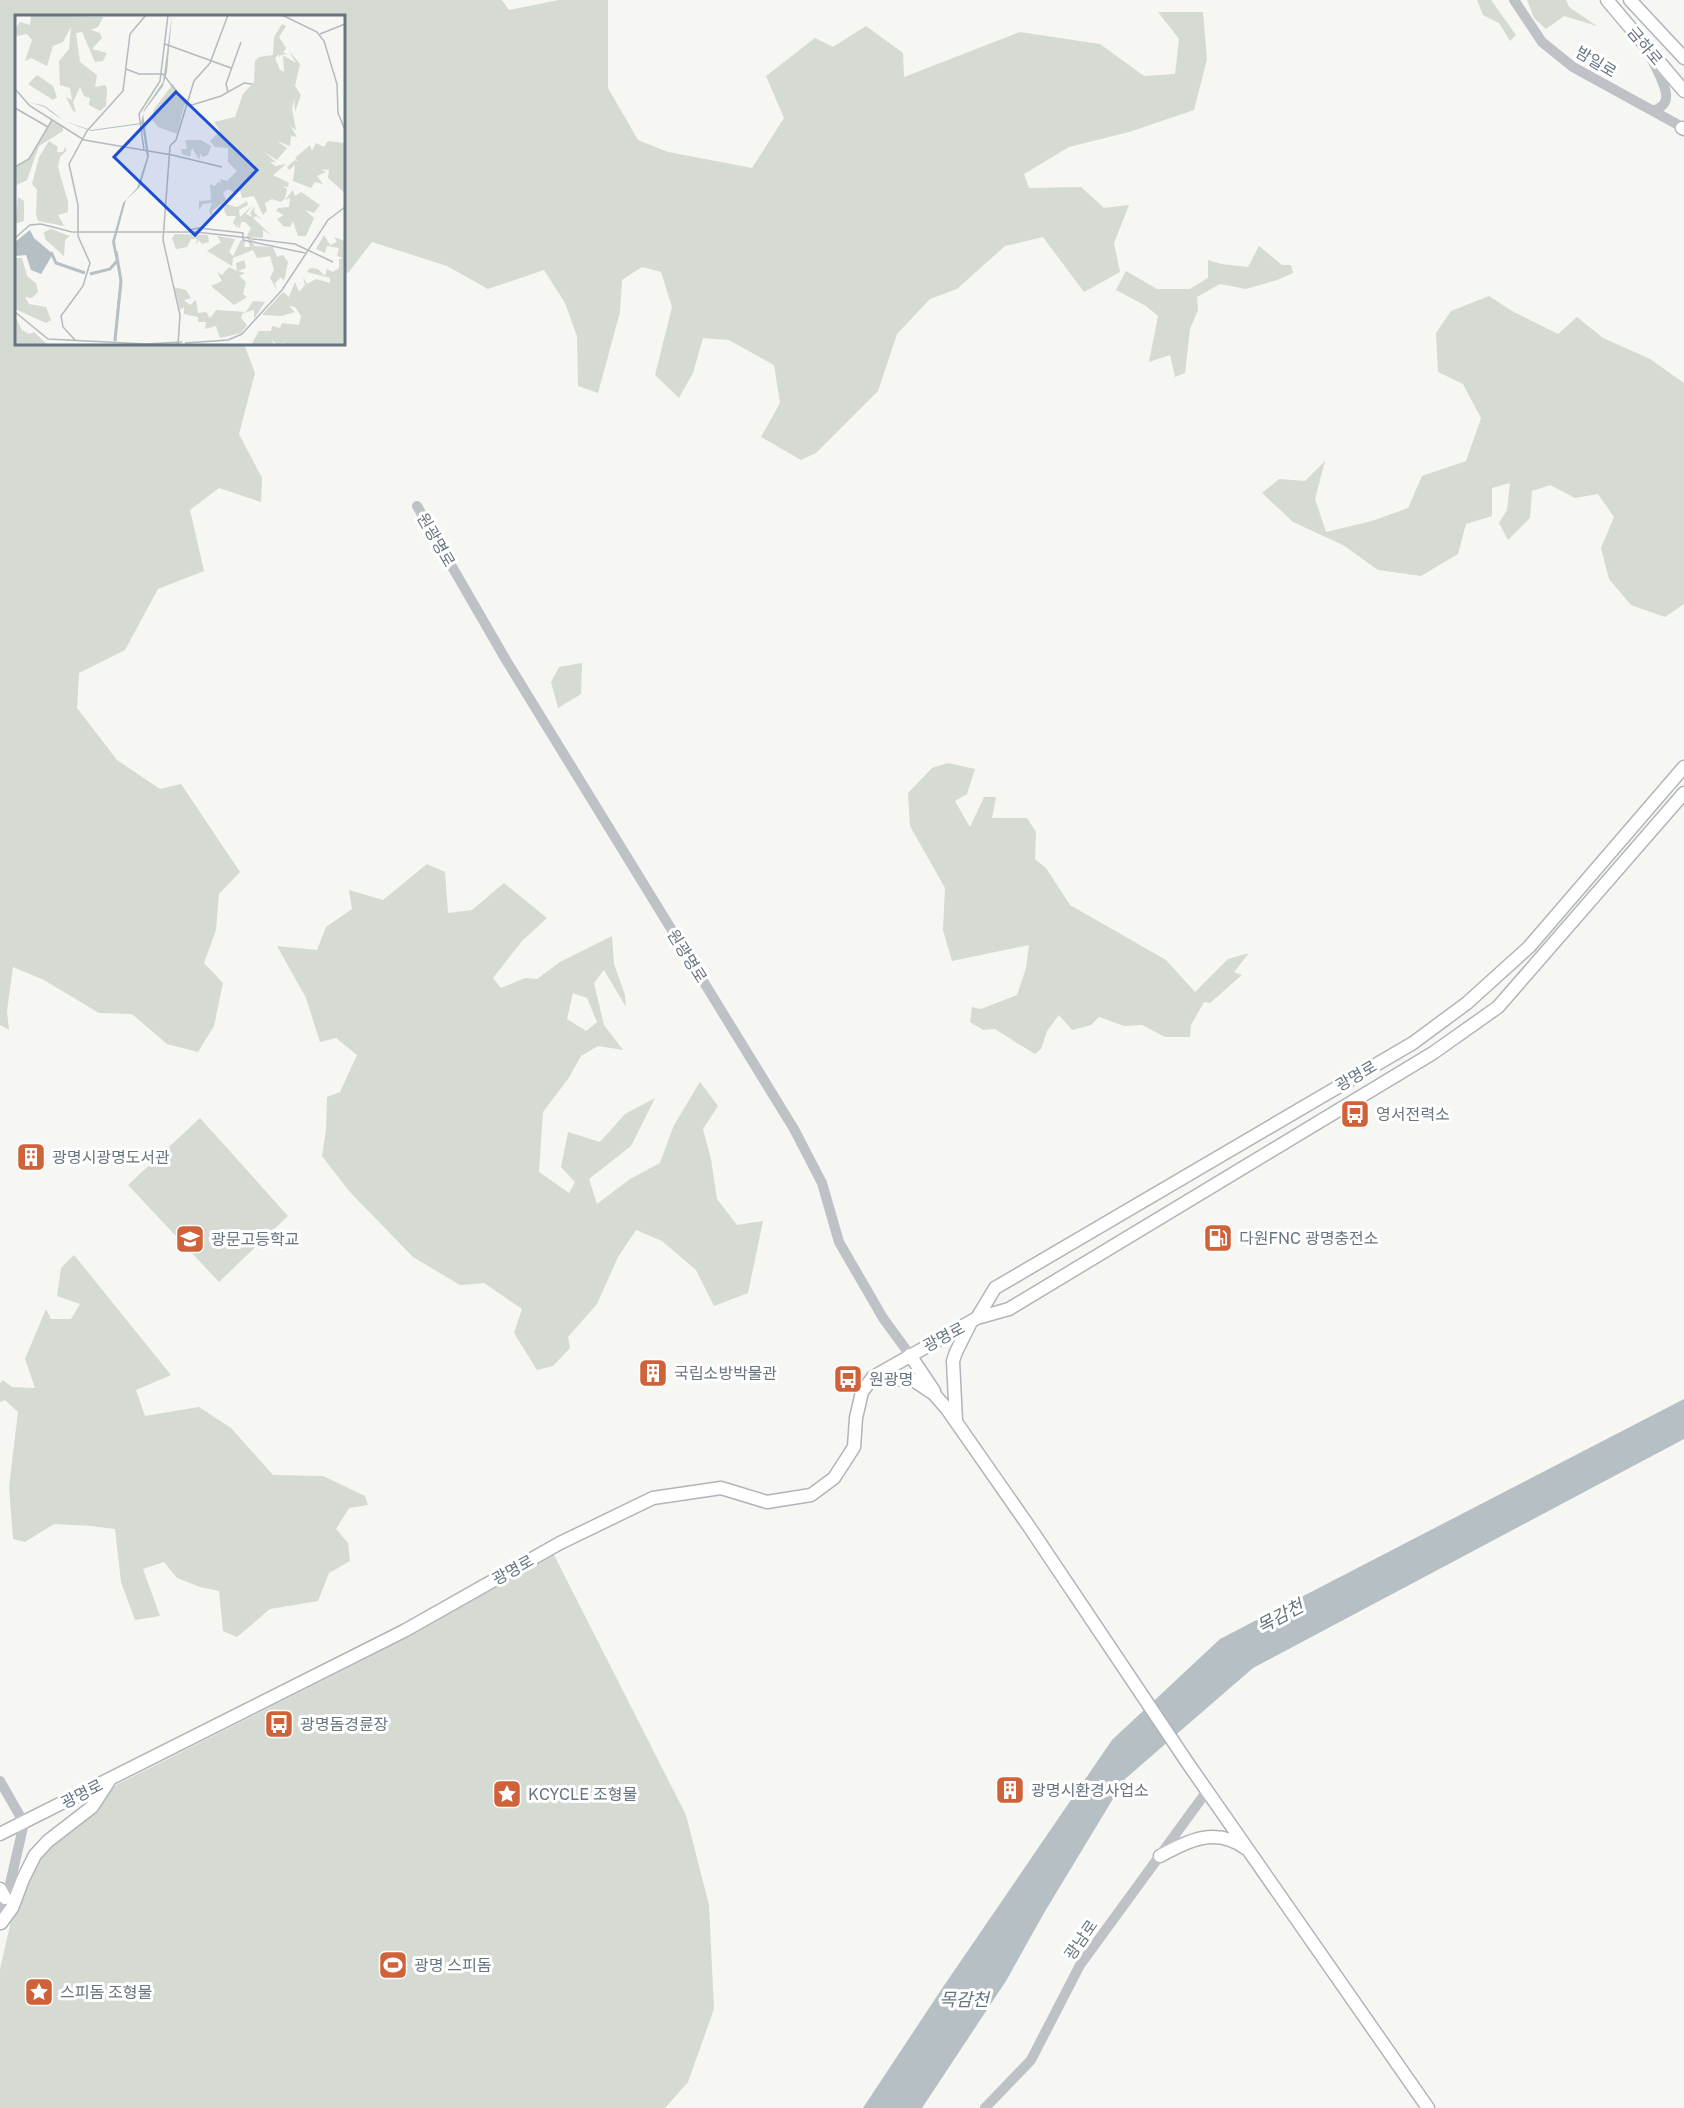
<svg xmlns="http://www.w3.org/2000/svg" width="1684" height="2108" viewBox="0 0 1684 2108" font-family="'Public Sans','Noto Sans KR',sans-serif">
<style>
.green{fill:#d5dad3;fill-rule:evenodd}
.water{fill:#b6c0c4}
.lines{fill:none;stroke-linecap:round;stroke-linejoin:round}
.secondary-casing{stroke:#b0b5b9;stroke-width:15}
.tertiary{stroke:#bec1c5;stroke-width:10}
.secondary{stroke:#fff;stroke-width:12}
.labels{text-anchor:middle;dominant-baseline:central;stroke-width:6;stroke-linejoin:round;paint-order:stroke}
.street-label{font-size:16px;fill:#687581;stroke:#fff}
.poi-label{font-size:16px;fill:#687581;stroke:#fff;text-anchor:start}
.water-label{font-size:18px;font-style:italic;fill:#64767d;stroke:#fff}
.inset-river{fill:none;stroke:#b6c0c4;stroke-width:3}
.inset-road{fill:none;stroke:#b4babe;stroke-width:1.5}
.view{fill:#1d4ed8;fill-opacity:0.15;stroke:#1d4ed8;stroke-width:3}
.inset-edge{fill:none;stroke:#687581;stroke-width:3}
</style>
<rect width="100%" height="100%" fill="#f6f6f3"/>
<!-- green -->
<path class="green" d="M0,0h502l7,10 50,-10h49v88l30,52 30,12 84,16 32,-50 -18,-42 49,-38 18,9 33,-21 37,27 1,24 116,-45 80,12 44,32 31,-2 4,-35 -21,-27h45l4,47 -13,51 -65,22 -60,15 -45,27 5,14 52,-1 23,21 25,-3 -15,38 6,29 -36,20 -41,-55 -38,9 -48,43 -27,10 -33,35 -19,57 -62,62 -15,7 -40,-23 19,-34 -6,-38 -45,-25 -26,-2 -10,35 -14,25 -24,-23 17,-68 -11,-35 -19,-5 -20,13 -2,32 -22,81 -20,-7 -1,-50 -12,-33 -21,-33 -56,19 -41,-23 -75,-24 -24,31 -4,1v-258h-328v328h228l11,29 -16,61 23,44 -1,24 -42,-14 -29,22 14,61 -46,18 -33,61 -46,23 -2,35 40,52 43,29 21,-5 59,88 -21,22 -3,36 -12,33 19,20 -9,43 -16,26 -31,-8 -35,-30 -33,-1 -55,-33 -31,-13 -6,44 2,19 -9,-5z
M1477,0h14l25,35 -6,6 -11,-18 -16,-8z
M1527,0h39l3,7 28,19 -33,-10 -18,13 -12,-11z
M1259,246l23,19h9l2,8 -16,7 -31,9 -26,-5 -23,13 1,13 -8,19 -5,44 -10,4 -5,-22 -21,7 9,-46 -12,-10 -30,-16 10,-19 31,18h33l18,-11v-18l13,4 27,3z
M1489,296l23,15 46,23 19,-17 26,21 47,21 34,24v221l-19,13 -34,-12 -22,-26 -8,-31 13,-31 -16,-23 -23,4 -25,-13 -18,6 -2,27 -22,22 -9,-17 8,-13 3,-27 -18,5v28l-26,8 -8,30 -37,22 -43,-6 -35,-25 -50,-23 -31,-29 17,-14 26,2 20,-20 -10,38 11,33 46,-11 36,-13 14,-32 44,-15 15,-43 -18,-34 -25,-12 -2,-39 15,-22z
M582,663l-1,31 -23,14 -7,-26 8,-15z
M948,763l27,6 -8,25 -12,7 15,26 14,-30h12l-4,21h35l9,14 -1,27 11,9 24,37 96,55 29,32 33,-33 21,-6 -15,19 8,3 -32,28 -6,-1 -13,23 -1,12h-25l-23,-12 -18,1 -25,-9 -8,8 -19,5 -13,-15 -12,16 -6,18 -6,5 -40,-25 -12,1 -13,-8 2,-15 9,2 36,-14 9,-27 3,-23 -77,16 -9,-31 2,-42 -35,-62 -2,-33 24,-25z
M427,864l18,8 3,41 24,-3 32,-27 43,35 -25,23 -29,37 8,10 24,-10 12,1 23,-17 52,-26 2,28 11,31 1,12 -22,-37 -10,13 10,42 19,25 -25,-4 -17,10 -13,23 -25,33 -4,60 30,21 6,-11 -14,-15 7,-35 32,10 25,-28 30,-16 -24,48 -42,33 8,25 33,-25 30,-16 14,-38 26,-43 18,24 -15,23 8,30 6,40 20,26 26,-4 -15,72 -34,13 -18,-36 -34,-29 -26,-11 -18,27 -21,47 -29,33 2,11 -17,18 -16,4 -23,-37 8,-24 -38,-26 -24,2 -47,-28 -64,-66 -27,-35 4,-26 1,-33 13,-5 17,-37 -21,-17 -16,4 -14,-44 -29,-52 40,4 9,-23 26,-18 -3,-19 34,10zM573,993l14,5 10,24 -11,9 -19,-12z
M200,1118l88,98 -69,66 -91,-97z
M74,1255l97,120 -35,15 9,26 54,-9 32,21 42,47 50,1 42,20 3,9 -19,3 -13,21 12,14 2,18 -21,12 -11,28 -48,8 -33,28 -14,-6 -4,-40 -19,-4 -23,-9 -13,-16 -21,7 17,47 -25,4 -14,-38 -6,-53 -24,-3 -37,-2 -29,18 -12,-3 -4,-52 9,-75 -13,-12 -5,2v-19l3,-3 9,7 23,1 -10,-29 21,-50 5,10h20l9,-15 -23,-8 4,-28z
M554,1555l132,260 23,90 5,104 -26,73 -23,26h-665v-139l26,-113 90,-71 287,-145z"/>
<!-- water -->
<path class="water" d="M1684,1399v40l-431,229 -128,111 -81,134 -38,68 -84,127h-59l80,-121 169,-247 108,-101z"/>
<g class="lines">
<!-- secondary casing -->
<g class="secondary-casing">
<path id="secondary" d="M1607,0l77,91
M1630,0l54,58
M1682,128l2,1
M977,1318l18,-30 418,-245 54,-40 62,-56 155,-180
M910,1355l24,36
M873,1377l19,3 18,-2 24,16 13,15 83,119 159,237 239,343
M956,1421l-3,-60 3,-9 15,-30
M0,1834l404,-203 156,-88 93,-45 68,-10 46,14 44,-7 23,-17 20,-31 2,-29 6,-26 11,-15 104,-59 32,-9 424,-256 65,-46 186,-214
M1160,1856c27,-15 56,-30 85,-8
M0,1889l5,9
M1,1923l11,-15 11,-29 12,-24 13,-14 44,-34 17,-26"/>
</g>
<!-- tertiary -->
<path class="tertiary" d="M1514,0l28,42 31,25 111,61
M1648,52c5,11 23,39 17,50 -2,5 -8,7 -12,9
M417,506l89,154 288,469 28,54 17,59 44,76 27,37
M0,1781l24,42 -23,100
M985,2108l46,-48 49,-95 127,-174"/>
<!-- secondary -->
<use href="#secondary" class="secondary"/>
</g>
<!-- icons -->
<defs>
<g id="bus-square" transform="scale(1.5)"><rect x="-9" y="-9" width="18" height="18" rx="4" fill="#d0623a" stroke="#fff"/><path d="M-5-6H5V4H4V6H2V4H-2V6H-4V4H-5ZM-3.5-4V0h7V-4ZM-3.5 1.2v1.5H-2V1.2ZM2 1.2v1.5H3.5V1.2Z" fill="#fff"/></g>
<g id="building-square" transform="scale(1.5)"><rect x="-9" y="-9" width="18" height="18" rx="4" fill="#d0623a" stroke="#fff"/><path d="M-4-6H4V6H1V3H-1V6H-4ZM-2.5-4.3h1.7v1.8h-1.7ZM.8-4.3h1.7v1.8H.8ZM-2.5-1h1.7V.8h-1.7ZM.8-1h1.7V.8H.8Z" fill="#fff"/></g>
<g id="fuel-square" transform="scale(1.5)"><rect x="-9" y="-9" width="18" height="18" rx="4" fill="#d0623a" stroke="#fff"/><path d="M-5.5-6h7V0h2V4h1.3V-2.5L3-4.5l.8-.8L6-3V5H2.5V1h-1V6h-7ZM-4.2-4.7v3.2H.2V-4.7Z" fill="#fff"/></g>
<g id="school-square" transform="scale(1.5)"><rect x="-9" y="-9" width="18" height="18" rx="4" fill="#d0623a" stroke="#fff"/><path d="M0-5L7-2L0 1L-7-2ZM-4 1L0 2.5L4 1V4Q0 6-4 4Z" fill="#fff"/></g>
<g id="sight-square" transform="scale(1.5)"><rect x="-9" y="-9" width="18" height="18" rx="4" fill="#d0623a" stroke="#fff"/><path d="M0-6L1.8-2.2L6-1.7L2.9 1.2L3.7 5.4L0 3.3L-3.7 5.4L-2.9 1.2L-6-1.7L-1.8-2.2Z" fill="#fff"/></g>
<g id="stadium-square" transform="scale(1.5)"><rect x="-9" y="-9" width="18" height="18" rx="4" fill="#d0623a" stroke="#fff"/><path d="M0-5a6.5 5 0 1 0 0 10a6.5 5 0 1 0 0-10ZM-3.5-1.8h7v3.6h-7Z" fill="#fff"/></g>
</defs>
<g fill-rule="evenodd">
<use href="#bus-square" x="1355" y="1114"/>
<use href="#building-square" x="31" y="1157"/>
<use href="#fuel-square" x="1218" y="1238"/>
<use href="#school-square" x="190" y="1239"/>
<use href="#building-square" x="653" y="1373"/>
<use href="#bus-square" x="848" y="1379"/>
<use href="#bus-square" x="279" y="1724"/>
<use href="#building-square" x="1010" y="1790"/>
<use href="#sight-square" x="507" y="1794"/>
<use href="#stadium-square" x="393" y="1965"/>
<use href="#sight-square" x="39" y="1992"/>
</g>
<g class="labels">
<!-- street labels -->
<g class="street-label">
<text transform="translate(1645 46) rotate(50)">금하로</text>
<text transform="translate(1596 62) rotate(31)">밤일로</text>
<text transform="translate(436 540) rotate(60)">원광명로</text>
<text transform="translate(687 956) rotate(58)">원광명로</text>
<text transform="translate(1356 1076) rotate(-30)">광명로</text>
<text transform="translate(944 1337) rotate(-28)">광명로</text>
<text transform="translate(513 1570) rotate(-29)">광명로</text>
<text transform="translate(82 1794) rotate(-27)">광명로</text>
<text transform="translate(1081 1940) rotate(-55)">광남로</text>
</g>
<!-- poi labels -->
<g class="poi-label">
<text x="1376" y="1114">영서전력소</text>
<text x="52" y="1157">광명시광명도서관</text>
<text x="1239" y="1238">다원FNC 광명충전소</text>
<text x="211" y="1239">광문고등학교</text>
<text x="674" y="1373">국립소방박물관</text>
<text x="869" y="1379">원광명</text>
<text x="300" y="1724">광명돔경륜장</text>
<text x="1031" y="1790">광명시환경사업소</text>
<text x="528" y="1794">KCYCLE 조형물</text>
<text x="414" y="1965">광명 스피돔</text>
<text x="60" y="1992">스피돔 조형물</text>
</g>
<!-- water labels -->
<g class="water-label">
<text transform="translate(1280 1616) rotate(-28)">목감천</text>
<text x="964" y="1999">목감천</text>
</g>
</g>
<!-- overview -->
<g transform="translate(15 15)">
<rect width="330" height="330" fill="#f6f6f3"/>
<path d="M23,0l65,2 -5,10 -7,3 9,3 2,5 -10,11 15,4 -4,8 -8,1 -13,-30 -6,1 4,29 17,13 -2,12 10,-2 2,3 -1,18 -6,5 -11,-6 1,-7 -6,-2 -4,-9 -7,15 3,10 -3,-1 -7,-14 6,3 -2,-12 -10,-3 -1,-24 10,-12 2,-22 -8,15 -10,4 -6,20 -16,-8 -6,3 7,-21 -5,-6 -10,2 -2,-7 5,-7 10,3 1,-9zM267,9l4,2 -7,11 7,11 -3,5h3l2,4 -2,-3 -5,1 -2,2v-3l-4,4 5,12 4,2 -1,-17 13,8 -7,-12 11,13 -5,22 6,9 -6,17 -1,-13 -2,10 4,21 -5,-3 6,10 -6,-1 -1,10 -13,-5 10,7 -10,12 -13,-8 12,10h-6l5,4 11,-2 -13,11 16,8 -1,4 -5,-1 4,3 -2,9 -4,4 -9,-3 -7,4 2,8 -4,4 -9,-19 -12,2 -2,-8 -5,3 -7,-4 -5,4 3,7 -14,11v5l-3,-4 3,-9 -9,1 -4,6v-9l12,-1 -1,-16 5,2 4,-5 3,4 -2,-6 7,2 10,-10 -9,-9v-14l-13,-1 -5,-6 10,-10 -6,-9 21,-5 8,-23 11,-12 1,-21 4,-4 14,-2 1,-18zM22,60l16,11 4,11 -4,3 -25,-16zM158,69l12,19 -8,31 -19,-7 -6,-7 2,-11zM37,106l11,5v5l-24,15 -12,34 -12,6v-18l14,-9zM170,125h16l10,6 -3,9 -6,2 -1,-4 -2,6 -7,-11 -2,9 -8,-3 -1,-5h6zM34,126l9,6 -1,5h6l2,-5 2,3 -7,7 -2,10 10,35v10l-10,3 6,11 -26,-5 -2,-7 1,-24 -5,-6 7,-27zM313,126l17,2v50l-17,-15 1,-8 -8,-1 5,3 -9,4 6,8 -8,-2 -4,6 -18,-7 2,-16 -6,5 -2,-3 8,-7 4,2 -4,-4 15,-13 2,6 4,-8 8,4zM278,175l2,6 6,-4 19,13 -6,8 -9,-3 9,8 -8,18h-8l-5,-15 -3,6 -7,-1 -6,-7 7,-4 -8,-4 2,-3 11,-1 1,-9 -5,2zM3,182l6,4v20l-9,3zM232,186l1,4 -9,5 1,7 13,-12 -7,9 6,3 -2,-4 5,-7 -1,6 8,8 -6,-4 -3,2 19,18 -9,-6v8l-10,-1 1,9 19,1 4,10 6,-2 5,7 -4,19 -3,-4 -6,6 2,7 -7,-12 4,-8 -4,-14 -13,2 -4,-8 -20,8 -1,8 -25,-15 14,-9 -4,-6 18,3 -6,13 4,4 8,-16 4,1 -1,6h6l-3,-11 4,-8 -6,-6h-4l-1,7 -3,-7 1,6 -5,-5 3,-7h-9l-3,-6 2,-6 11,3zM36,214l19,7 -5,4 -1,16 -19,-17 -1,-7zM160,219l33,1 1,7 -7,2 -3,-4 -3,5 1,-6h-6l-4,8 -11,2 -4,-11zM309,220l6,10 7,-3 -3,-5 11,4v104h-65l7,-4 -10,4 -5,-5 2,5h-23l8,-14h12l1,-5 8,2 2,-5 17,2 2,-9 -6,-9 -6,-1 6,6 -13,4 -20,-1 21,-23 6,5 6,-15 4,10 6,-7 -2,-8 4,7 9,-5 14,4v-5l-23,-6 3,-4 8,1 7,7 2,-7 6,3 6,-4v-9l4,-1 -6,-2 2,-8 -12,-2 -2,7 -9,-4zM0,243h7l5,18 9,7 2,9 -6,6 -7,-1 4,7 17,3 5,13 -5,3 -31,-14zM229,245l2,8 -8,3 7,2 -6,3 7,6 -3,12 4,3 -13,8 -23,-19 11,-5 -5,-9 5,3 7,-8 8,4 -1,-8zM159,272l12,3 5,8 -7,2 6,5 6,-5 2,13 8,-1 4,6 6,-8 30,2 7,-11 12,1 -11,17v-9l-11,3 -2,5 6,7 -6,8 -21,5 -4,-12 -11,3 1,-7h-8v-5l-14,-3v-7l-4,3zM0,301l7,14 7,4 5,-2 14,13h-32z" fill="#d5dad3"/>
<path d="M157,0l-5,57 -4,14 -20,27 6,43 -9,31 -14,13 -11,41 6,42 -8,62 7,-65 -8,-38 11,-39 14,-15 10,-31 -5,-33 -51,7 -27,-10 -13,-9 -6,-5 -16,-5 -14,-23 14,23 16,4 19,15 27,9 50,-7 3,-13 19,-28zM15,215l4,8 19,16 -12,20 -10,-4 -5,-15 -11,1v-14z" fill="#b6c0c4"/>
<path class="inset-river" d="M36,237l5,11 29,10M75,259l20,-5 7,-8M100,326l6,-60 -5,-30"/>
<path class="inset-road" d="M267,0l35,17 7,9 13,43 1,29 7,17M305,19l25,-10M150,29l66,24M111,54l13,5h24l23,30 6,1 29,-9 23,-13 8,1M0,74l15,17 54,34 88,15M213,77l-2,-8 15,-42M0,93l33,19M129,135l-5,-36 21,-33 8,-66M157,140l50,12M0,152l14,-8 23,-39M174,215l10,-2 44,5v7l9,2M0,223l15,-13 11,-1 31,8h124l54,6M238,224l42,5 38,18M238,227l52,11M0,297l33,27 98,5 36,-2M60,325l-12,-13 -2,-11 22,-30 7,-23 -12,-27v-31l-9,-41 18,-33 36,-40 7,-57 16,-19M170,328l43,-3 14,-6 40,-44 46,-70 17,-13M163,330l2,-30 -17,-75 7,-94 6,-6 18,-59 16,-18 18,-48"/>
<path class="view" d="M161,77l81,78 -62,65 -81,-78z"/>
<rect width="330" height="330" class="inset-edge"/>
</g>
</svg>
